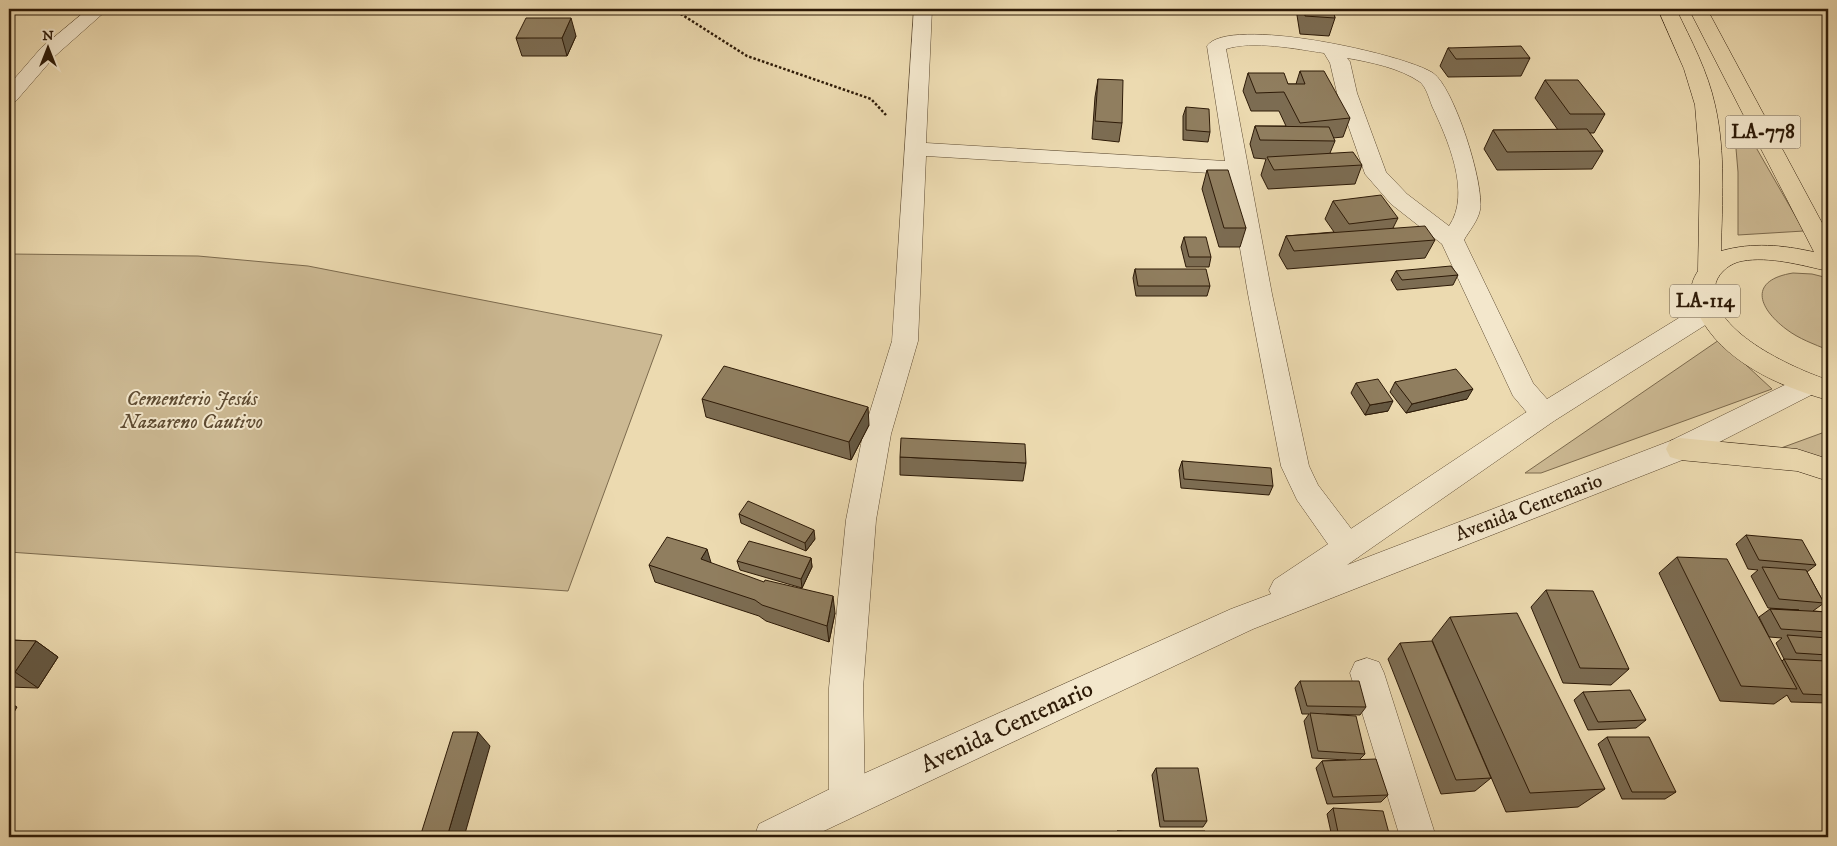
<svg xmlns="http://www.w3.org/2000/svg" width="1837" height="846" viewBox="0 0 1837 846" font-family="'IM FELL DW Pica',serif">
<style>
.green{fill:#ccb993;stroke:#7c6a4d}
.lines{fill:none;stroke-linecap:round;stroke-linejoin:round}
.minor-casing{stroke:#5d4a31;stroke-width:1}
.tertiary-casing{stroke:#5d4a31;stroke-width:1}
.primary-casing{stroke:#2d1a07;stroke-width:1}
.path{stroke:#2d1a07;stroke-width:2.5;stroke-dasharray:2.5 2;stroke-linecap:butt}
.minor{fill:#f3e7cc;fill-rule:evenodd}
.tertiary{fill:#f3e7cc;fill-rule:evenodd}
.primary{fill:#ecdab0;fill-rule:evenodd}
.wall{fill:#7c6c52;stroke:#2d1a07}
.shaded-wall{fill:#655842;stroke:#2d1a07}
.building{fill:#907e5f;stroke:#2d1a07}
.labels{text-anchor:middle;dominant-baseline:central;stroke-width:4;stroke-linejoin:round;paint-order:stroke}
.shield{fill:#f3e7cc;stroke:#685842;stroke-width:1}
.shield-label{font-size:19px;font-weight:bold;fill:#2d1a07}
.park-label{font-size:20px;font-style:italic;fill:#5d4a31;stroke:#f3e7cc}
.street-label{font-size:20px;fill:#2d1a07;stroke:#f3e7cc}
.near-street-label{font-size:24px;fill:#2d1a07;stroke:#f3e7cc}
</style>
<rect width="100%" height="100%" fill="#ecdab0"/>
<filter id="stains"><feTurbulence type="fractalNoise" baseFrequency=".004" numOctaves="4"/><feColorMatrix values="0 0 0 0 .2 0 0 0 0 .09 0 0 0 0 .02 0 0 0 .5 -.17"/></filter>
<radialGradient id="worn" r=".72"><stop offset=".6" stop-color="#630" stop-opacity="0"/><stop offset="1" stop-color="#630" stop-opacity=".3"/></radialGradient>
<!-- green -->
<path class="green" d="M1735,137h15l54,94 -66,4v-63z
M9,254l189,2 110,10 354,69 -94,256 -559,-39z
M1793,273l19,1 16,4v72c-14,-6 -29,-11 -42,-21 -29,-22 -37,-49 7,-56z
M1719,340l53,49 -231,84h-16z
M1822,433l6,6v23l-47,-14z"/>
<g class="lines">
<!-- minor casing -->
<g class="minor-casing">
<path id="minor" d="M914,9h18l-6,134 299,18 -18,-115c21,-31 197,8 226,27 21,14 52,112 47,137 -2,11 -11,21 -16,30l69,143 21,24 4,7 -4,7 -10,3 -10,-3 -21,-25 -71,-152 -51,-40 -26,-30 -28,-81 -7,-30 -6,-10c-28,-4 -71,-13 -98,-4l46,245 37,172 9,19 41,54 4,9 -4,9 -11,4 -11,-4 -40,-57 -16,-34 -33,-172 -21,-120 -301,-18 -8,185 -27,93 -15,86 -13,168 2,112 -5,13 -13,5 -13,-5 -5,-13v-112l17,-168 17,-86 29,-93zM1347,58c23,4 53,10 73,24 6,5 9,16 12,24 15,32 40,87 17,120l-42,-32 -21,-22 -29,-79 -7,-31z
M1367,658l12,4 5,11 52,164h-36l-50,-164 5,-11z"/>
</g>
<!-- tertiary casing -->
<g class="tertiary-casing">
<path id="tertiary" d="M88,9h20l-53,47 -39,45 -7,2v-18l32,-37z
M1709,302l9,3 3,6 -3,6 -164,104 -207,144 323,-124 131,-64 9,-3 9,3 4,7 -4,7 -129,66 -437,172 -442,208h-57l5,-13 75,-37 397,-178 40,-15 -2,-4 5,-10 260,-173 166,-102z"/>
</g>
<!-- primary casing -->
<g class="primary-casing">
<path id="primary" d="M1658,9h18c15,31 32,63 39,96 11,48 7,98 6,146 32,-9 61,-6 93,1l-125,-243h18l121,225v37c-28,-6 -58,-15 -86,-10 -11,2 -22,10 -26,21 -13,47 79,87 112,98v20c-48,-13 -107,-39 -130,-87 -8,-15 -10,-27 0,-42l2,-105 -5,-61 -11,-36z
M1680,438l117,11 31,10v22l-31,-10 -117,-11 -10,-3 -4,-8 4,-8z"/>
</g>
<!-- path -->
<path class="path" d="M673,9l74,47 124,43 15,16"/>
<!-- minor -->
<use href="#minor" class="minor"/>
<!-- tertiary -->
<use href="#tertiary" class="tertiary"/>
<!-- primary -->
<use href="#primary" class="primary"/>
</g>
<!-- wall -->
<path class="wall" d="M1296,9h37l2,9 -6,18 -29,-2z
M576,36l-9,20h-45l-6,-18z
M1448,48l82,10 -9,18 -73,1 -8,-11z
M1300,71l50,47 -7,19 -10,1 2,3 -5,12 32,12 -7,19 -87,5 -7,-14 5,-16 -12,-1 -4,-14 5,-18h31l-7,-15h-28l-8,-20 5,-18 40,11h8z
M1098,79l24,44 -3,19 -27,-3 3,-42z
M1545,80l60,34 -11,19h-5l14,18 -11,18 -95,1 -13,-21 9,-19h65l-23,-32z
M1186,107l24,25 -2,10 -25,-2v-24z
M1207,170l39,58 -6,19h-21l-17,-58z
M1333,201l65,17 -5,10 42,12 -10,18 -138,11 -8,-14 7,-19 48,-4 -9,-13z
M1184,237l27,20 -2,10h-23l-5,-20z
M1135,269l75,17 -3,10h-71l-3,-18z
M1396,271l62,4 -5,10 -56,5 -6,-10z
M1395,382l72,17 -61,14 -16,-21z
M1356,383l32,28 -23,4 -14,-22z
M702,399l167,26 -18,35 -145,-43z
M900,457l126,6 -3,18 -123,-6z
M1182,461l91,25 -4,9 -88,-7 -2,-18z
M739,514l76,25 -9,12 -65,-28z
M1746,535l70,30 -9,7 17,31 -11,8 15,1v91l-37,-1 -4,-7 -13,9 -54,-3 -61,-128 18,-16 105,104 2,-2 -8,-16 6,-5 -13,-1 -10,-20 11,-8 29,1 -31,-2 -17,-32 7,-6 -10,-1 -12,-25z
M811,558l1,9 -10,21 -62,-18 -3,-9z
M649,565l186,48 -6,29 -63,-21 -7,-5 -104,-34z
M1546,590l83,79 -18,16 -48,-2 -32,-76z
M1450,617l155,172 -27,18 -72,5 -74,-172z
M9,640l27,1 22,16 -20,31 -29,-1z
M1400,643l91,135 -16,13 -34,3 -53,-135z
M1300,681l66,26 -6,8 -34,-1 39,40 -6,6 29,35 -7,7 -54,2 -11,-36 6,-7 24,-1 -34,-2 -8,-37 5,-7h-7l-7,-26z
M1583,692l63,28 -10,8 -48,2 -14,-30z
M1607,737l69,55 -11,7h-43l-24,-55z
M1156,768l51,53 -4,6h-43l-8,-52z
M1333,808l57,29h-58l-5,-23z
M1117,831l89,6h-92z"/>
<!-- shaded-wall -->
<path class="shaded-wall" d="M571,18l5,18 -9,20 -5,-18z
M1473,389l-6,10 -61,14 6,-9z
M1393,401l-5,10 -23,4 5,-10z
M868,407l1,18 -18,35 -2,-18z
M814,530l1,9 -9,12 -1,-8z
M707,549l5,17 -11,-7z
M811,558l1,9 -10,21 -1,-9z
M833,596l2,17 -6,29 -2,-16z
M36,641l22,16 -20,31 -23,-16z
M9,702l8,5 -8,14z
M478,732l12,14 -26,91h-17z"/>
<!-- building -->
<path class="building" d="M1304,9h29l2,9 -30,-2z
M526,18h45l-9,20h-46z
M1521,46l9,12 -74,1 -8,-11z
M1300,71h24l26,47 -50,5 -16,-31 -28,1 -8,-20h36l4,11h17z
M1098,79l25,1 -1,43 -27,-2z
M1545,80h33l27,34h-35z
M1186,107l23,2 1,23 -24,-2z
M1255,126l74,1 6,14 -75,-1z
M1587,129l16,22 -96,1 -14,-22z
M1353,152l9,13 -88,5 -7,-13z
M1207,170h21l18,58h-22z
M1381,195l17,23 -49,6 -16,-23z
M1425,226l10,14 -141,11 -8,-15z
M1184,237h22l5,20h-22z
M1451,266l7,9 -56,5 -6,-9z
M1135,269h71l4,17h-72z
M724,366l144,41 -19,35 -147,-43z
M1456,369l17,20 -61,15 -17,-22z
M1378,379l15,22 -23,4 -14,-22z
M901,438l124,6 1,19 -126,-6z
M1182,461l89,7 2,18 -89,-7z
M748,501l66,29 -9,13 -66,-29z
M1746,535l56,5 14,25 -57,-5z
M667,537l40,12 -6,10 63,23 1,-2 68,16 -6,30 -65,-21 -7,-5 -106,-35z
M749,541l62,17 -10,21 -64,-18z
M1677,557l50,2 70,130 -56,-3z
M1762,567l44,3 18,33 -45,-4z
M1546,590l47,1 36,78 -49,-1z
M1770,609l58,3v20l-47,-3z
M1517,613l88,176 -75,4 -80,-176z
M1787,635l41,3v17l-32,-2z
M9,640l27,1 -21,31h-6z
M1432,641l59,137 -35,2 -56,-137z
M1784,659l42,2 2,4v30l-25,-1z
M1300,681h59l7,26 -59,-1z
M1630,690l16,30 -48,2 -15,-30z
M1310,713l46,3 9,38 -47,-3z
M453,732h25l-31,105h-27z
M1607,737h42l27,55h-44z
M1376,759l12,36 -55,2 -11,-36z
M1156,768h42l9,53h-43z
M1333,808l50,3 7,26h-51z
M1117,831h88l1,6h-88z"/>
<g class="labels">
<!-- shield labels -->
<g class="shield">
<rect x="1725.5" y="115.5" width="75" height="33" rx="4"/>
<rect x="1670" y="284.5" width="70" height="33" rx="4"/>
</g>
<g class="shield-label">
<text x="1763" y="132">LA-778</text>
<text x="1705" y="301">LA-114</text>
</g>
<!-- park labels -->
<g class="park-label">
<text x="192" y="399">Cementerio Jesús<tspan x="192" dy="23">Nazareno Cautivo</tspan></text>
</g>
<!-- street labels -->
<g class="street-label">
<text transform="translate(1529 508) rotate(-21)">Avenida Centenario</text>
</g>
<!-- near-street labels -->
<g class="near-street-label">
<text transform="translate(1007 727) rotate(-25)">Avenida Centenario</text>
</g>
</g>
<!-- margin -->
<rect width="1837" height="846" fill="none" stroke="#ecdab0" stroke-width="30"/>
<rect x="10" y="10" width="1817" height="826" fill="none" stroke="#2d1a07" stroke-width="2.5"/>
<rect x="15" y="15" width="1807" height="816" fill="none" stroke="#2d1a07"/>
<!-- north arrow -->
<g transform="translate(48 48)" stroke="#f3e7cc" stroke-width="4" paint-order="stroke">
<path d="M0-4L9 19L0 12L-9 19Z" fill="#2d1a07"/>
<text y="-8" font-size="14" font-weight="bold" text-anchor="middle" fill="#2d1a07">N</text>
</g>
<rect width="100%" height="100%" filter="url(#stains)"/>
<rect width="100%" height="100%" fill="url(#worn)"/>
</svg>
